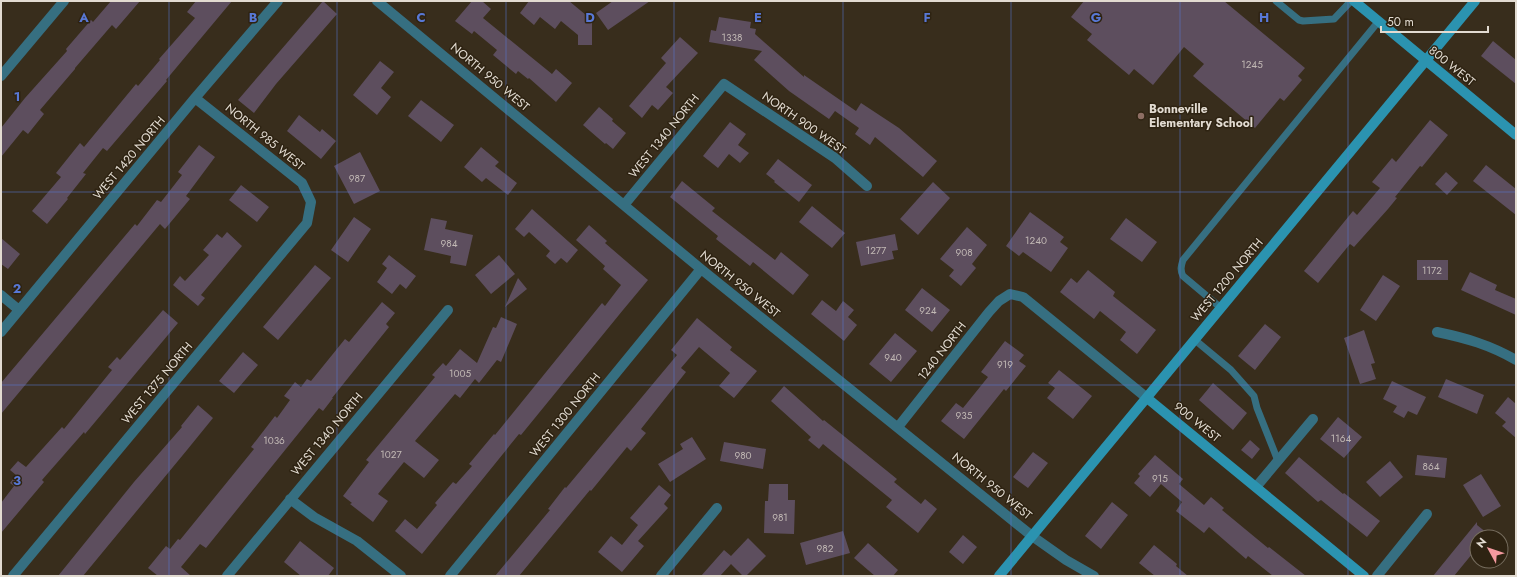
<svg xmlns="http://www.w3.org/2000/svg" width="1517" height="577" viewBox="0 0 1517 577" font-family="Jost,sans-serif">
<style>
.building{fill:#5d4e5e}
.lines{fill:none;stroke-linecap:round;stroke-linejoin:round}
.lane{stroke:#366f81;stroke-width:7}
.street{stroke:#366f81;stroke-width:10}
.secondary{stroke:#2b93b0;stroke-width:10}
.grid{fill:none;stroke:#5878d6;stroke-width:1;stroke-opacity:0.55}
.education-dot{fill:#8d6e63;stroke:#2e2312;stroke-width:1.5}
.labels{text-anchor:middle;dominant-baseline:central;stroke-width:3;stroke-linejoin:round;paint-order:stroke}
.number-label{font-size:10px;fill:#c1b8b4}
.street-label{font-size:12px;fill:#e2dbd1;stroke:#2e2312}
.poi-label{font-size:12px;font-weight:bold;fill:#e2dbd1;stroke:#2e2312;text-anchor:start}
.grid-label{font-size:13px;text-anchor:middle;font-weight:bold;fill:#5878d6;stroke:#2e2312;stroke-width:3;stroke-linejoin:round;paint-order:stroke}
</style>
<rect width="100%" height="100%" fill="#382d1c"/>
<!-- building -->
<path class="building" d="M111,1h29l-24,28 -4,-4 -37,43v1l-35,41 4,4 -16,20 -5,-4 -22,27v-29l24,-30 42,-47 -1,-2 25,-29 2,2z
M196,1h36l-66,79 1,1 -60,70 -4,-3 -20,25 3,1 -19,24 1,1 -21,25 -15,-13 29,-34 -5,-4 24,-30 4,4 52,-63 2,2 22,-26 -1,-1 36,-41 -8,-6z
M323,1l14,13 -61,70 -22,29 -16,-13z
M472,1h10l9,8 -8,9 69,56 4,-5 16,14 -16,19 -27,-24 -1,1 -10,-8 -2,3 -23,-19 4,-5 -23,-19 -2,3 -17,-13z
M529,1h40l23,19v25h-14v-10l-17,-14 -6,8 -15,-12 -6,8 -14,-12z
M613,1h37l-42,29 -12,-17z
M1084,1h140l81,67 -7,8 4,4 -18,21 -4,-3 -25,30 -62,-52 11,-12 -20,-17 -31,38 -19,-16 -5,6 -42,-35 5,-6 -21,-17z
M719,17l32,5 -1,6 6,1 -1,5 49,43v-2l52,36 5,-8 38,25 38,33 -14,16 -48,-40 -5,8 -15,-11 4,-6 -24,-17 -6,8 -40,-28 -35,-31 8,-9 -53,-9 2,-12 5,1z
M680,37l18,16 -32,34 7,6 -15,17 -6,-5 -10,13 -13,-12 37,-43 -5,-5z
M1493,41l23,19v24l-35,-28z
M380,61l14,11 -13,16 10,9 -14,18 -24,-20z
M421,100l33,25 -13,17 -33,-26z
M599,107l14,12 -1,2 14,12 -13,16 -7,-6 -1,1 -22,-19z
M299,115l21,17 2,-3 14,12 -15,18 -34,-28z
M1430,120l18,15 -26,32 -2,-1 -25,31 2,1 -9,11 -34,38 -4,-3 -32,39 -14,-12 49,-60 4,4 23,-27 -8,-6 20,-24 4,4z
M730,122l16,12 -8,11 11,8 -9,10 -11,-9 -11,14 -15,-12z
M199,145l16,12 -29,39 4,3 -25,30 -5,-5 -159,190v-31l134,-159 2,2 20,-26 4,2 21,-27 -4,-3z
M481,147l18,15 -4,4 22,17 -9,12 -22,-17 -4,4 -18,-15z
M360,152l20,39 -26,13 -20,-38z
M778,159l34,26 -13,17 -25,-20 1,-1 -9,-7z
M1486,165l30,24v26l-43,-34z
M1446,172l12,11 -11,12 -12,-11z
M682,181l33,27 -3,3 63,49 6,-8 28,23 -16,20 -40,-33 -3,4 -34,-27 2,-3 -48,-39z
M933,182l17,16 -32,37 -18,-16z
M241,185l28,22 -12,15 -28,-22z
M812,206l33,27 -13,15 -33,-26z
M532,209l46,41 -11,13 -6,-5 -6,6 -9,-8 4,-5 -21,-19 -5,5 -9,-8z
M1030,212l34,25 -4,5 8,6 -17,24 -28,-20 -4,4 -13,-10z
M354,217l17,12 -23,33 -17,-12z
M431,218l16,3 -2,8 28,6 -7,31 -16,-3 1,-7 -27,-6z
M1126,218l31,24 -15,20 -32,-23z
M589,225l18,16 -2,2 43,37 -25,30 -102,125 -2,-1 -97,120 -27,-23 10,-12 12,10 20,-24 -2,-2 18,-21 3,2 16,-18 -3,-2 25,-30 1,1 107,-132 3,3 16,-21 -18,-16 2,-3 -29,-26z
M967,227l20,18 -15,19 4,4 -15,18 -12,-10 5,-6 -14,-11z
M227,232l15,14 -41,49 4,3 -7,8 -25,-21 7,-9 5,5 24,-26 -6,-5 14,-16 5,4z
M895,234l3,16 -6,1 2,8 -33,7 -5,-24z
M1,238l19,16 -12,15 -7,-5z
M389,255l27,21 -10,13 -6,-5 -8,10 -15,-12 10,-14 -5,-4z
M499,255l16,19 -24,20 -16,-19z
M1417,260h31v20h-31z
M315,265l16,13 -53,62 -15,-13z
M1088,270l27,22 -2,4 43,34 -19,24 -17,-14 6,-8 -26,-21 -6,8 -34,-27 11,-14 6,5z
M1470,272l27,13 -2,5 21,9v16l-55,-25z
M1383,275l17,11 -24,35 -16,-11z
M518,278l9,11 -22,18z
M922,288l28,22 -18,22 -27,-22z
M822,300l14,11 7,-10 11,9 -6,7 9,8 -13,16 -33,-27z
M382,302l13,11 -9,11 3,3 -57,71h1l-10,13 -4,-3 -113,140 -6,-4 -19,23 10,9h-33l-10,-8 18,-22 4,3 8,-10 2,1 74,-91 -3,-2 24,-31 2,2 13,-18 -6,-4 11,-14 6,5 6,-8 4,2 34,-42 4,3z
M163,310l15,13 -93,111 -1,-2 -42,48 2,2 -43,51v-30l13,-17 -4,-3 6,-8 -6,-5 8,-9 8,6 36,-40 2,2 48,-59 -4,-3 9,-10 3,3z
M501,317l16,7 -16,38 -4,-2 -18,23 -4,-4 -15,19 -5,-4 -40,47 24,19 -15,18 -20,-16 -26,32 10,7 -15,21 -23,-18 2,-1 -9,-7 26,-34 -3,-2 69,-83 -3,-2 11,-12 3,3 14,-17 17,14 16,-36 3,1z
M697,318l35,29 -2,3 27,21 -23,27 -15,-12 11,-13 -31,-26 -18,21 5,4 -45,57 5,4 -15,18 -4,-4 -36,44 -1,-1 -71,86h-24l55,-66 -2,-1 17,-22 1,1 111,-133 -6,-5z
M1265,324l16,13 -26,33 -17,-14z
M1364,330l11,33 -4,1 5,15 -16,5 -16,-46z
M895,333l22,18 -26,31 -22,-18z
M1005,341l19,14 -5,6 7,5 -20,25 -2,-2 -40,50 -23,-18 15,-18 7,5 25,-31 -7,-5z
M243,352l15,13 -24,28 -15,-12z
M1059,370l33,26 -19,23 -26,-21 8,-10 -7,-5z
M1446,379l38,16 -7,19 -39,-17z
M1392,381l34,16 -9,18 -9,-4 -4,7 -11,-6 4,-6 -14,-7z
M1213,383l34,30 -14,17 -34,-30z
M784,386l39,35 1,-1 73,59 -3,3 27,22 4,-5 12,10 -19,24 -32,-26 6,-7 -69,-56 -4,5 -11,-9 3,-3 -40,-36z
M1508,397l8,7v34l-14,-12 4,-4 -11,-9z
M198,405l15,13 -26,32 -104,126h-25l76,-94 48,-55 -1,-1z
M1338,417l24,20 -18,21 -24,-19z
M692,437l14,22 -36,23 -12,-18 25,-15 -3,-5z
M1250,440l10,9 -8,10 -11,-9z
M724,442l42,7 -3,20 -43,-8z
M1033,452l15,11 -20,25 -15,-11z
M1155,455l28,24 -4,5 25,21 7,-8 13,11 -2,2 46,38 1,-1 37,29h-33l-25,-20 -2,3 -37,-32 -5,6 -28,-22 6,-9 -21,-18 -11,13 -16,-14 6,-7 -2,-2z
M1417,455l30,3 -2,20 -30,-3z
M1299,457l44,37 1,-1 36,28 -13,16 -46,-37 -3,2 -33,-29z
M1390,461l13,16 -23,20 -14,-15z
M1481,474l20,32 -18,11 -20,-32z
M769,484h19v16h7l-1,34 -30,-1 1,-32h3z
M659,485l12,10 -7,9 4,4 -30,33 6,5 -22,26 -24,-20 13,-16 11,9 16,-20 -8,-7z
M1112,502l16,13 -27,34 -16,-13z
M1477,522v3l15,12h-15v11l-23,28h-21z
M843,531l7,22 -44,12 -6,-22z
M963,535l14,12 -14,17 -14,-12z
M748,538l18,18 -20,20h-3l-12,-12 -11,12h-19l23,-26 7,6z
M300,541l34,27 -6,8h-27l-17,-14z
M868,543l30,27 -5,6h-18l-21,-18z
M1154,545l23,19 -1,2 12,10h-33l-16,-13z"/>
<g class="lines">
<!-- lane -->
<path class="lane" d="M1276,1l23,19 4,1 31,-2 17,-18
M1221,308l-38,-32c-3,-6 -2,-10 0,-16l195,-238
M1195,340l36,30 23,26 3,12 21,53"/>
<!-- street -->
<path class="street" d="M377,1l324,268 331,267 34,24 28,16
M1,76l63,-75
M624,205l100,-121 111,74 32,28
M1,295l18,15
M1,332l194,-234 83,-97
M1437,332c29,6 53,13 79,28
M898,427l91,-115 10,-11 11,-7 13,3 124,101
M1256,487l57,-68
M290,499l24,18 43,24 44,35
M13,576l294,-353 4,-21 -9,-19 -107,-85
M227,576l221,-266
M450,576l251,-307
M661,576l56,-68
M1377,576l50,-62"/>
<!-- secondary -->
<path class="secondary" d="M1354,1l162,134
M1147,398l217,178
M999,576l476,-575"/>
</g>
<!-- grid -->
<path class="grid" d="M169,1v575M337,1v575M506,1v575M674,1v575M843,1v575M1011,1v575M1180,1v575M1348,1v575M1,192h1515M1,385h1515"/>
<!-- markers -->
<circle class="education-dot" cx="1141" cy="116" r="4"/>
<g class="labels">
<!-- number labels -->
<g class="number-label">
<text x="732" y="37">1338</text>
<text x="1252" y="64">1245</text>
<text x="357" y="178">987</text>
<text x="1036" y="240">1240</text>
<text x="449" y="243">984</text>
<text x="876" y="250">1277</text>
<text x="964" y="252">908</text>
<text x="1432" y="270">1172</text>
<text x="928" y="310">924</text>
<text x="893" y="357">940</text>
<text x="1005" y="364">919</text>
<text x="460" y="373">1005</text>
<text x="964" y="415">935</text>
<text x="1341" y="438">1164</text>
<text x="274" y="440">1036</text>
<text x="391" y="454">1027</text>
<text x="743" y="455">980</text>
<text x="1431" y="466">864</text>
<text x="1160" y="478">915</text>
<text x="780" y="517">981</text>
<text x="825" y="548">982</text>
</g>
<!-- street labels -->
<g class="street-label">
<text transform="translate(1452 66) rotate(39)">800 WEST</text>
<text transform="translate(490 77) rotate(40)">NORTH 950 WEST</text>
<text transform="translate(804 123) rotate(35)">NORTH 900 WEST</text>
<text transform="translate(664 136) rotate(-51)">WEST 1340 NORTH</text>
<text transform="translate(265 137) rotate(39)">NORTH 985 WEST</text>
<text transform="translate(129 158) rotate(-50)">WEST 1420 NORTH</text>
<text transform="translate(1227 280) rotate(-50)">WEST 1200 NORTH</text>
<text transform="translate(740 284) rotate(39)">NORTH 950 WEST</text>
<text transform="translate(942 351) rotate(-52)">1240 NORTH</text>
<text transform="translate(157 383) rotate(-50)">WEST 1375 NORTH</text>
<text transform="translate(565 415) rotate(-51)">WEST 1300 NORTH</text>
<text transform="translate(1197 422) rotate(39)">900 WEST</text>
<text transform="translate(327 434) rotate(-50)">WEST 1340 NORTH</text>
<text transform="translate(992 486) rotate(39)">NORTH 950 WEST</text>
</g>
<!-- poi labels -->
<g class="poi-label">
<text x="1149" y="109">Bonneville<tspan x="1149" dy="14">Elementary School</tspan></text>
</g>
</g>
<g class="grid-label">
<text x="84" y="22">A</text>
<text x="253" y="22">B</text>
<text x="421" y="22">C</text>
<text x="590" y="22">D</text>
<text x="758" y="22">E</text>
<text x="927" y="22">F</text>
<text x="1096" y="22">G</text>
<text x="1264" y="22">H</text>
<text x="17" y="101">1</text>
<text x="17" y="293">2</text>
<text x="17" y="485">3</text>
</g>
<!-- border -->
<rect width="1517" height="577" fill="none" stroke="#e2dbd1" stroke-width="4"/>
<!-- north arrow -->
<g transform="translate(1489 549) rotate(310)"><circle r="19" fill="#2e2312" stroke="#766d5e"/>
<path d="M0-3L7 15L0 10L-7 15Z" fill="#f49aa0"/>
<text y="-6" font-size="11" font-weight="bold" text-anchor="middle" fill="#e2dbd1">N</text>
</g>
<!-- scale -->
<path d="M1381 26v6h107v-6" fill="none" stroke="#e2dbd1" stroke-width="2"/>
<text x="1387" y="26" font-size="12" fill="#e2dbd1" stroke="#2e2312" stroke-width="3" paint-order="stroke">50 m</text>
</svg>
